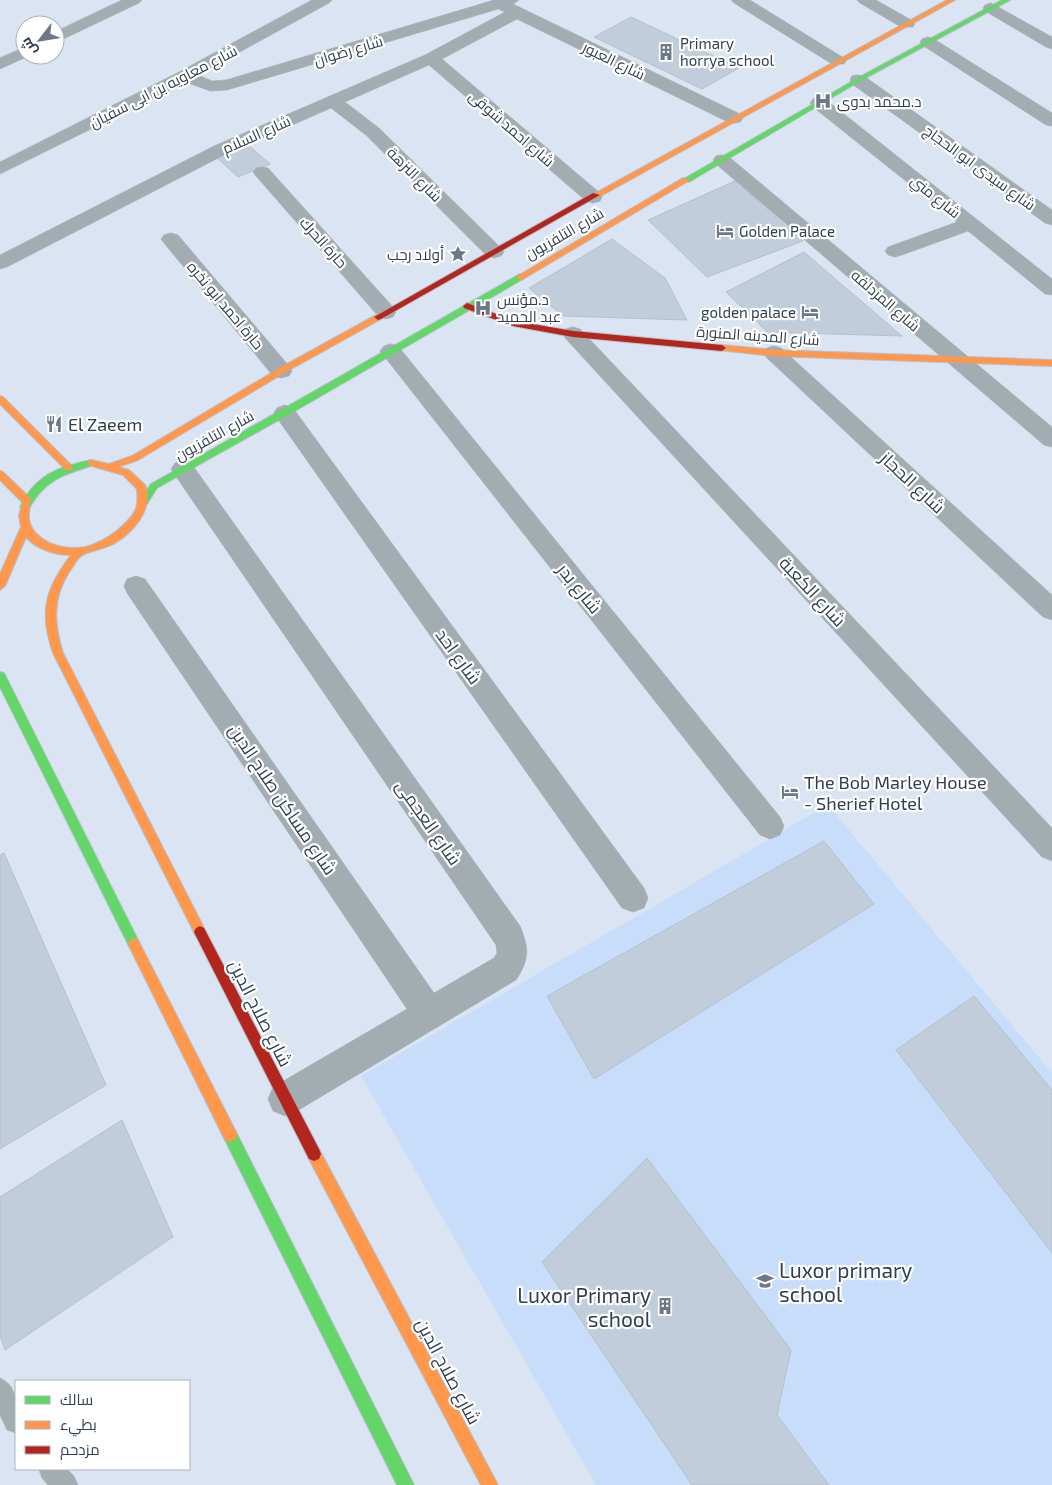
<svg xmlns="http://www.w3.org/2000/svg" width="1052" height="1485" viewBox="0 0 1052 1485" font-family="'Exo 2',Cairo,sans-serif">
<style>
.built{fill:#c8ddf9}
.building{fill:#c2cddc;stroke:#b5c0ce}
.lines{fill:none;stroke-linecap:round;stroke-linejoin:round}
.lane-casing{stroke:#b6c0cd;stroke-width:1}
.street-casing{stroke:#b6c0cd;stroke-width:1}
.fast-casing{stroke:#b6c0cd;stroke-width:2}
.slow-casing{stroke:#b6c0cd;stroke-width:2}
.jam-casing{stroke:#b6c0cd;stroke-width:2}
.lane{fill:#a3adb1;fill-rule:evenodd}
.street{fill:#a3adb1;fill-rule:evenodd}
.fast{fill:#63d668;fill-rule:evenodd}
.slow{fill:#ff974d;fill-rule:evenodd}
.jam{fill:#b3261e;fill-rule:evenodd}
.labels{text-anchor:middle;dominant-baseline:central;stroke-width:4.5;stroke-linejoin:round;paint-order:stroke}
.far-poi-label{font-size:15px;fill:#303e4f;stroke:#fff;text-anchor:start}
.far-street-label{font-size:15px;fill:#303e4f;stroke:#fff}
.poi-label{font-size:18px;fill:#303e4f;stroke:#fff;text-anchor:start}
.street-label{font-size:18px;fill:#303e4f;stroke:#fff}
.near-poi-label{font-size:21px;fill:#303e4f;stroke:#fff;text-anchor:start}
</style>
<rect width="100%" height="100%" fill="#dae4f2"/>
<!-- built -->
<path class="built" d="M828,805l224,268v412h-456l-235,-409z"/>
<!-- building -->
<path class="building" d="M631,17l108,51 -37,21 -108,-52z
M247,144l23,20 -32,13 -22,-20z
M735,181l68,60 -96,36 -59,-57z
M612,239l53,39 22,42 -124,-4 -34,-28z
M804,252l98,84 -135,-4 -41,-40z
M824,841l50,63 -280,175 -47,-83z
M4,853l102,232 -106,64v-294z
M974,996l78,94v163l-156,-203z
M122,1120l51,117 -168,113 -5,-14v-139z
M647,1158l144,192 -14,65 52,70h-137l-150,-223z"/>
<g class="lines">
<!-- lane casing -->
<g class="lane-casing">
<path id="lane" d="M0,1378c21,9 17,36 16,55l-9,-3 -7,-15z
M39,1469h28l7,7 4,9h-30l-6,-7z"/>
</g>
<!-- street casing -->
<g class="street-casing">
<path id="street" d="M122,0h20l-3,3 -84,40v-11z
M312,0h20l-3,3 -131,72 14,6 14,-1 268,-80h25l-6,4 227,110 3,4 -3,4 -6,1 -6,-1 -211,-103 -75,40 158,134 2,4 -2,4 -7,2 -7,-2 -157,-136 -84,37 34,26 122,120 3,4 -3,4 -7,2 -7,-2 -120,-120 -36,-28 -105,46 -219,113 -7,2v-14l214,-109 211,-91 80,-43 -7,-3 -271,81 -17,1 -24,-9 -186,92v-12l179,-90z
M731,0h19l94,58 2,3 -2,3h-12l-98,-61z
M857,0h19l37,21 2,3 -2,3h-12l-41,-24z
M991,3l61,34v12l-6,-2 -61,-36 -2,-3 2,-3z
M928,37l6,2 118,74v13l-6,-1 -124,-80 -2,-3 2,-3z
M25,47v8h6l-31,14v-11z
M858,75l6,1 188,134v15l-7,-2 -193,-139 -2,-4 2,-4z
M819,98l6,1 227,180v16l-7,-1 -77,-63 -66,24 -7,2 -7,-2 -3,-4 3,-4 69,-25 -144,-115 -3,-4 3,-4z
M722,155l6,1 324,271v20l-8,-2 -328,-281 -3,-4 3,-4z
M262,167l6,1 125,139 3,5 -3,5 -7,2 -7,-2 -123,-141 -3,-4 3,-4z
M171,233l7,2 111,131 3,5 -3,5 -8,2 -8,-2 -109,-133 -3,-4 3,-4z
M573,327l7,2 472,499v33l-10,-4 -476,-518 -3,-5 3,-5z
M391,344l7,2 382,471 4,9 -4,9 -10,4 -10,-4 -376,-479 -4,-5 4,-5z
M774,346l7,2 271,247v25l-9,-3 -276,-259 -4,-5 4,-5z
M285,405l8,3 351,480 4,10 -4,10 -11,4 -11,-4 -345,-490 -3,-5 3,-5z
M183,461l8,2 329,463c9,22 10,33 -4,54l-219,131 -12,5 -12,-5 -5,-12 5,-12 134,-78 -280,-416 -3,-7 3,-7 9,-3 9,3 289,414 60,-35 3,-5 -1,-8 -321,-470 -4,-6 4,-6z"/>
</g>
<!-- fast casing -->
<g class="fast-casing">
<path id="fast" d="M1002,0h8l-150,81 -171,101 -7,-2 174,-101z
M520,274l4,3 -1,2 -235,136 -131,73 -10,16h-6l-2,-3 12,-17z
M91,460l3,1v4c-31,10 -49,14 -66,45h-6l-2,-3c15,-32 38,-40 71,-47z
M0,672l4,1 134,267 2,4 -2,4 -4,2 -4,-2 -130,-261z
M230,1128l5,2 179,355h-17l-172,-345 -2,-5 2,-5z"/>
</g>
<!-- slow casing -->
<g class="slow-casing">
<path id="slow" d="M947,0h8l-356,197 -7,-2z
M683,178l7,2 -167,99 -3,1 -4,-3z
M378,314l4,3 -1,2 -97,54 -146,87 -20,7 11,3 16,15c10,23 -13,49 -32,59 -8,5 -26,7 -32,12 -5,4 -8,11 -12,16 -17,27 -15,52 -6,81l141,275 2,4 -2,4 -4,2 -4,-2 -143,-283c-14,-41 -8,-64 18,-98 -16,0 -35,-6 -45,-18l-21,49 -5,4v-16l21,-47 -2,-11 3,-12h2l-24,-24v-9l3,1 27,26 2,3 -4,3 2,3c-8,31 30,45 55,40 13,-3 24,-10 34,-18 7,-6 17,-15 18,-25 1,-5 0,-10 0,-15l-14,-14 -35,-10v-4l3,-1 18,4 23,-8 146,-87z
M722,345l52,5 278,10v6l-278,-10 -55,-6v-4z
M0,396l3,1 69,69v4h-6l-66,-66z
M134,938l4,2 97,190 2,5 -2,5 -5,2 -5,-2 -95,-192 -2,-4 2,-4z
M314,1147l5,2 179,336h-17l-172,-326 -2,-5 2,-5z"/>
</g>
<!-- jam casing -->
<g class="jam-casing">
<path id="jam" d="M593,193l7,2 -219,124 -3,1 -4,-3z
M467,303l48,18 58,10 149,14 4,3 -4,3 -149,-14 -60,-11 -49,-18 -1,-2z
M200,926l4,2 115,221 2,5 -2,5 -5,2 -5,-2 -113,-223 -2,-4 2,-4z"/>
</g>
<!-- lane -->
<use href="#lane" class="lane"/>
<!-- street -->
<use href="#street" class="street"/>
<!-- fast -->
<use href="#fast" class="fast"/>
<!-- slow -->
<use href="#slow" class="slow"/>
<!-- jam -->
<use href="#jam" class="jam"/>
</g>
<!-- icons -->
<defs>
<g id="building-bare" transform="scale(1.35)"><path d="M-4-6H4V6H1V3H-1V6H-4ZM-2.5-4.3h1.7v1.8h-1.7ZM.8-4.3h1.7v1.8H.8ZM-2.5-1h1.7V.8h-1.7ZM.8-1h1.7V.8H.8Z" fill="#6c7888" stroke="#fff" stroke-width="2.5" paint-order="stroke"/></g>
<g id="hospital-bare" transform="scale(1.35)"><path d="M-5-5h3v3.5h4V-5h3V5h-3V1.5h-4V5h-3Z" fill="#6c7888" stroke="#fff" stroke-width="2.5" paint-order="stroke"/></g>
<g id="hotel-bare" transform="scale(1.35)"><path d="M-6-4.5h1.5V1H6V5H4.5V3h-9V5H-6ZM-4 0a1.8 1.8 0 1 1 3.6 0ZM.5 0V-2.5h3Q6-2.5 6 0Z" fill="#6c7888" stroke="#fff" stroke-width="2.5" paint-order="stroke"/></g>
<g id="sight-bare" transform="scale(1.35)"><path d="M0-6L1.8-2.2L6-1.7L2.9 1.2L3.7 5.4L0 3.3L-3.7 5.4L-2.9 1.2L-6-1.7L-1.8-2.2Z" fill="#6c7888" stroke="#fff" stroke-width="2.5" paint-order="stroke"/></g>
<g id="restaurant-bare" transform="scale(1.35)"><path d="M-5-6h1v4h1v-4h1v4h1v-4h1v5L-1.5 .5V6h-2V.5L-5-1ZM5-6V6H3V1.5H1.5Q1.5-4 5-6Z" fill="#6c7888" stroke="#fff" stroke-width="2.5" paint-order="stroke"/></g>
<g id="school-bare" transform="scale(1.35)"><path d="M0-5L7-2L0 1L-7-2ZM-4 1L0 2.5L4 1V4Q0 6-4 4Z" fill="#6c7888" stroke="#fff" stroke-width="2.5" paint-order="stroke"/></g>
</defs>
<g fill-rule="evenodd">
<use href="#building-bare" x="666" y="52"/>
<use href="#hospital-bare" x="823" y="101"/>
<use href="#hotel-bare" x="725" y="231"/>
<use href="#sight-bare" x="458" y="254"/>
<use href="#hospital-bare" x="483" y="308"/>
<use href="#hotel-bare" x="810" y="312"/>
<use href="#restaurant-bare" x="54" y="424"/>
<use href="#hotel-bare" x="790" y="792"/>
<use href="#school-bare" x="765" y="1281"/>
<use href="#building-bare" x="665" y="1306"/>
</g>
<g class="labels">
<!-- far-poi labels -->
<g class="far-poi-label">
<text x="680" y="43">Primary<tspan x="680" dy="17">horrya school</tspan></text>
<text x="837" y="101">د.محمد بدوى</text>
<text x="739" y="231">Golden Palace</text>
<text x="444" y="254" text-anchor="end">أولاد رجب</text>
<text x="497" y="299">د.مؤنس<tspan x="497" dy="17">عبد الحميد</tspan></text>
<text x="796" y="312" text-anchor="end">golden palace</text>
</g>
<!-- far-street labels -->
<g class="far-street-label">
<text transform="translate(348 50) rotate(-17)">شارع رضوان</text>
<text transform="translate(614 60) rotate(26)">شارع العبور</text>
<text transform="translate(163 86) rotate(-27)">شارع معاويه بن ابى سفيان</text>
<text transform="translate(512 128) rotate(41)">شارع احمد شوقى</text>
<text transform="translate(256 134) rotate(-24)">شارع السلام</text>
<text transform="translate(980 167) rotate(36)">شارع سيدى ابو الحجاج</text>
<text transform="translate(415 174) rotate(45)">شارع النزهة</text>
<text transform="translate(936 196) rotate(39)">شارع مني</text>
<text transform="translate(564 233) rotate(-30)">شارع التلفزيون</text>
<text transform="translate(324 242) rotate(48)">حارة الحرك</text>
<text transform="translate(886 300) rotate(41)">شارع المزدلفه</text>
<text transform="translate(226 305) rotate(50)">حارة احمد ابو نخره</text>
<text transform="translate(758 335) rotate(4)">شارع المدينه المنورة</text>
<text transform="translate(214 435) rotate(-29)">شارع التلفزيون</text>
</g>
<!-- poi labels -->
<g class="poi-label">
<text x="68" y="424">El Zaeem</text>
<text x="804" y="782">The Bob Marley House<tspan x="804" dy="21">- Sherief Hotel</tspan></text>
</g>
<!-- street labels -->
<g class="street-label">
<text transform="translate(913 482) rotate(43)">شارع الحجاز</text>
<text transform="translate(580 588) rotate(51)">شارع بدر</text>
<text transform="translate(813 591) rotate(47)">شارع الكعبة</text>
<text transform="translate(459 656) rotate(54)">شارع احد</text>
<text transform="translate(283 799) rotate(56)">شارع مساكن صلاح الدين</text>
<text transform="translate(429 822) rotate(55)">شارع العجمى</text>
<text transform="translate(261 1013) rotate(63)">شارع صلاح الدين</text>
<text transform="translate(449 1371) rotate(62)">شارع صلاح الدين</text>
</g>
<!-- near-poi labels -->
<g class="near-poi-label">
<text x="779" y="1269">Luxor primary<tspan x="779" dy="24">school</tspan></text>
<text x="651" y="1294" text-anchor="end">Luxor Primary<tspan x="651" dy="24">school</tspan></text>
</g>
</g>
<!-- legend -->
<rect x="15" y="1380" width="175" height="90" fill="#ffffff" stroke="#acb2b9"/>
<rect x="25" y="1396" width="25" height="8" fill="#63d668" stroke="#acb2b9"/>
<text x="60" y="1405" font-size="15" fill="#303e4f">سالك</text>
<rect x="25" y="1421" width="25" height="8" fill="#ff974d" stroke="#acb2b9"/>
<text x="60" y="1430" font-size="15" fill="#303e4f">بطيء</text>
<rect x="25" y="1446" width="25" height="8" fill="#b3261e" stroke="#acb2b9"/>
<text x="60" y="1455" font-size="15" fill="#303e4f">مزدحم</text>
<!-- north arrow -->
<g transform="translate(40 40) rotate(239)"><circle r="24" fill="#ffffff" stroke="#acb2b9"/>
<path d="M0-4L9 19L0 12L-9 19Z" fill="#6c7888"/>
<text y="-8" font-size="14" font-weight="bold" text-anchor="middle" fill="#303e4f">ش</text>
</g>
</svg>
